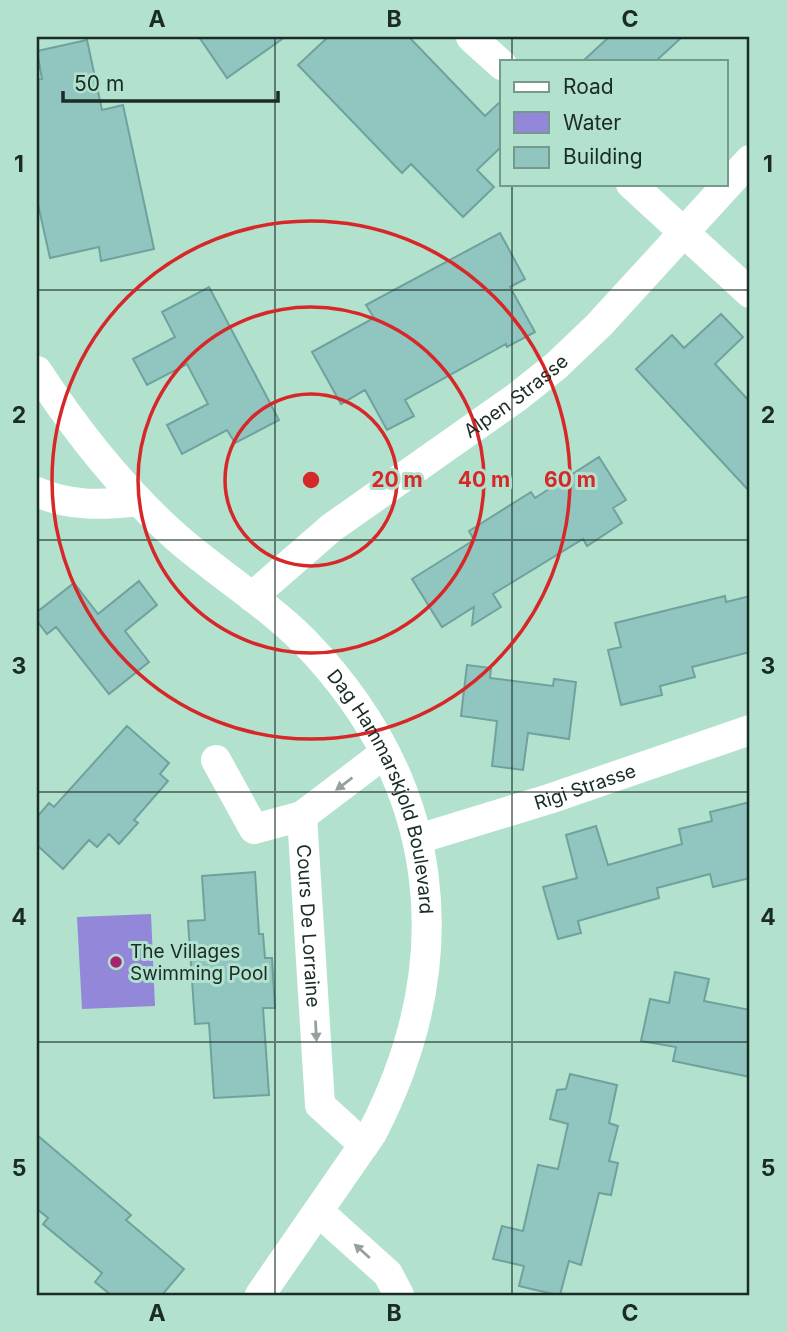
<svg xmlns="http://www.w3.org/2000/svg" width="787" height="1332" viewBox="0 0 787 1332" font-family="Inter,sans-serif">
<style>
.water{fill:#9287d9}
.building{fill:#91c5c0;stroke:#6fa29d;stroke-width:2}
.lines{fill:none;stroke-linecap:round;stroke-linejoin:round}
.minor{stroke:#fff;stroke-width:30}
.oneway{fill:#98a09d}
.grid{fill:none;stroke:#1a2c25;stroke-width:2;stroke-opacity:0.55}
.ring{fill:none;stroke:#d62828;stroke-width:3.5}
.poi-dot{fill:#a52472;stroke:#b2e1ce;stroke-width:2.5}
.labels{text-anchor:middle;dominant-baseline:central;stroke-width:6;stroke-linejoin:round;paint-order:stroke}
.street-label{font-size:19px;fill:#1a2c25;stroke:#b2e1ce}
.poi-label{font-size:19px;fill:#1a2c25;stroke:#b2e1ce;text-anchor:start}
.centre{fill:#d62828;stroke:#b2e1ce;stroke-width:3.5}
.ring-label{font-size:21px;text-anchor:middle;font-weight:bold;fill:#d62828;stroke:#b2e1ce;stroke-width:6;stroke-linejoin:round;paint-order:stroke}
.neatline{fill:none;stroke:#1a2c25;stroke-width:2.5}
.grid-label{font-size:23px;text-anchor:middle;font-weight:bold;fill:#1a2c25}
</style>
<rect width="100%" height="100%" fill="#b2e1ce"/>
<!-- water -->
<path class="water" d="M151,914l4,92 -73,3 -5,-92z"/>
<!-- building -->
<path class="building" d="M199,37h86l-58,41z
M328,37h81l76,79 17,-16v46l-25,24 17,17 -31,30 -52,-53 -9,9 -104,-108z
M609,37h73l-26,24h-73z
M87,40l15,70 21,-5 31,144 -53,12 -2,-14 -49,11 -13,-58v-120l5,-1 -5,-28z
M500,233l25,46 -15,8 25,45 -28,15 -1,-3 -101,56 9,16 -27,14 -22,-40 -24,14 -29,-52 62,-34 -8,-13z
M209,287l70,133 -44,23 -8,-13 -45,24 -15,-29 41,-21 -21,-40 -40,21 -14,-26 42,-22 -13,-25z
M721,314l22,23 -28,27 35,38v90l-114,-123 36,-34 12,13z
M599,457l27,43 -13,8 9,15 -35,23 -4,-7 -90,55 8,13 -29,18 2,-18 -32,20 -30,-48 62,-39 -5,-9 62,-39 4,6z
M139,581l18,24 -32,26 24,31 -40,32 -53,-67 -9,7 -10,-13v-9l37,-29 24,31z
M725,596l1,6 24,-6v56l-58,15 3,10 -35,9 2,9 -41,10 -13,-55 13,-3 -6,-24z
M467,665l24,3 -1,10 63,8 1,-7 22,3 -7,57 -41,-6 -5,37 -31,-4 5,-45 -36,-5z
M127,726l42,37 -9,11 8,7 -34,39 4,3 -19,21 -10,-10 -12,13 -8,-7 -26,29 -26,-24v-28l12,-14 5,4z
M750,802v76l-37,9 -3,-13 -53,14 2,10 -81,23 3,12 -23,6 -15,-52 34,-9 -11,-43 30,-9 12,39 74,-21 -3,-15 33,-8 -2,-9z
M255,872l4,62h4l2,24h7l3,50h-12l6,87 -55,3 -5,-75 -14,1 -7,-103 17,-1 -3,-44z
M675,972l34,7 -5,22 46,9v67l-77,-16 3,-14 -35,-6 9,-42 19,4z
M570,1074l47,11 -8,38 9,3 -9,35 9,2 -7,32 -12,-2 -18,72 -12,-4 -9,34h-3l-38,-9 5,-20 -31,-7 9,-33 21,5 15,-66 20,4 10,-45 -18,-5 7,-29 9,-1z
M37,1135l94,80 -5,5 58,49 -22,26h-51l-16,-13 7,-9 -59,-49 5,-6 -11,-9z"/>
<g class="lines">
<!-- minor -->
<g class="minor">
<path d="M471,37l31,28"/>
<path d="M631,184l119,109"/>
<path id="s1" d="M37,371c40,61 85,118 139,166 41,36 89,65 128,104 138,142 158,318 68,492l-112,162"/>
<path d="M37,492c33,15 67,13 102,9"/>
<path id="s2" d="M252,597l79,-69 186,-131 39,-31 43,-41 151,-165"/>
<path d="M216,760l38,69 48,-13 83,-63"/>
<path id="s3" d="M302,816l18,289 44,40"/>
<path id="s4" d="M418,839l131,-40 201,-69"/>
<path d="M319,1212l69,62 11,21"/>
</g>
</g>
<!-- one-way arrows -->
<defs><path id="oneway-solid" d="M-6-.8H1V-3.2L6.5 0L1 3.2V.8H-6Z" transform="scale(1.75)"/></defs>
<g class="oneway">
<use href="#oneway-solid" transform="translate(344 784) rotate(143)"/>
<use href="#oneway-solid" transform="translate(316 1031) rotate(87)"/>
<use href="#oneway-solid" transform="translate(362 1251) rotate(-138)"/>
</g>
<!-- grid -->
<path class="grid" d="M275,37v1258M512,37v24M512,184v1111M37,290h713M37,540h713M37,792h713M37,1042h713"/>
<!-- distance rings -->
<g class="ring">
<circle cx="311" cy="480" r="86"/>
<circle cx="311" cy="480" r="173"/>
<circle cx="311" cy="480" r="259"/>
</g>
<!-- markers -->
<circle class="poi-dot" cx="116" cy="962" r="7"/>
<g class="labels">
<!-- street labels -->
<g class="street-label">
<text stroke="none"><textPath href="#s2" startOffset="332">Alpen Strasse</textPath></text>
<text stroke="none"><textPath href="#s4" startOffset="175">Rigi Strasse</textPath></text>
<text stroke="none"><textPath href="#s1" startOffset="556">Dag Hammarskjold Boulevard</textPath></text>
<text stroke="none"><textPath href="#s3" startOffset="110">Cours De Lorraine</textPath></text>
</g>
<!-- poi labels -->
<g class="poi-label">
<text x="130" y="951">The Villages<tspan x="130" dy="22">Swimming Pool</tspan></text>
</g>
</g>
<circle cx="311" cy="480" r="10" class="centre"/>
<g class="ring-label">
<text x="397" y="487">20 m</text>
<text x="484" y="487">40 m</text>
<text x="570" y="487">60 m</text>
</g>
<!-- border -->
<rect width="787" height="1332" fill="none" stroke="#b2e1ce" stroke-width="77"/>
<!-- legend -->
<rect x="500" y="60" width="228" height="126" fill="#b2e1ce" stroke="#75998a" stroke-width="2"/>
<rect x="514" y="82" width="35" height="10" fill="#ffffff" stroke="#75998a" stroke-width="2"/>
<text x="563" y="94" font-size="21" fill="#1a2c25">Road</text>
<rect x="514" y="112" width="35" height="21" fill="#9287d9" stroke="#75998a" stroke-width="2"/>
<text x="563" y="130" font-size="21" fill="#1a2c25">Water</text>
<rect x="514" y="147" width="35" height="21" fill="#91c5c0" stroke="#75998a" stroke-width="2"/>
<text x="563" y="164" font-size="21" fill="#1a2c25">Building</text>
<!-- scale -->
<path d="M63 91v10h215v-10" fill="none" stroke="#1a2c25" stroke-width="3.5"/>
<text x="74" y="91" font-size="21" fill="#1a2c25" stroke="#b2e1ce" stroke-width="5" paint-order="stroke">50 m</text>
<rect x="38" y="38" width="710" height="1256" class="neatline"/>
<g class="grid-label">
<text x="157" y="27">A</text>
<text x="394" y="27">B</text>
<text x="630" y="27">C</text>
<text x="19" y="172">1</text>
<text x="768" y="172">1</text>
<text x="19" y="423">2</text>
<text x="768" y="423">2</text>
<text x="19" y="674">3</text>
<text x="768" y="674">3</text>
<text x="19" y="925">4</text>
<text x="768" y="925">4</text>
<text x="19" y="1176">5</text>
<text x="768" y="1176">5</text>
<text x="157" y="1321">A</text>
<text x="394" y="1321">B</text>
<text x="630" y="1321">C</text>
</g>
</svg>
